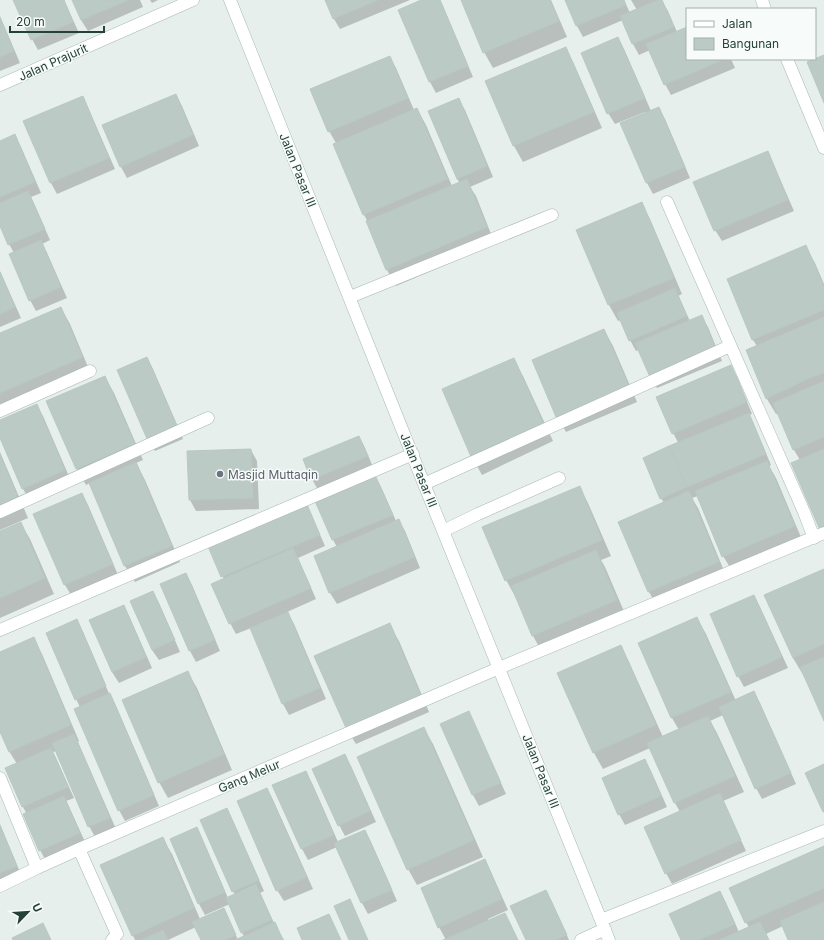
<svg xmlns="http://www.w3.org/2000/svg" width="824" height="940" viewBox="0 0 824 940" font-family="Inter,sans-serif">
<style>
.shadow{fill:#0003}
.building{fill:#bbcac4;stroke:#b8c9c2}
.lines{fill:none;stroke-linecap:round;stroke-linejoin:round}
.minor-casing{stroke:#a8b8b2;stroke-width:13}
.minor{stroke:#fff;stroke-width:12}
.worship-dot{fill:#6b7280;stroke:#f7fbf9;stroke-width:1.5}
.labels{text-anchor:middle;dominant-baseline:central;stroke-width:3;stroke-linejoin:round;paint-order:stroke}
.street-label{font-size:12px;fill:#24423a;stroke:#f7fbf9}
.worship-label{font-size:12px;fill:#5b616d;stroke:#f7fbf9;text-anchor:start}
</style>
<rect width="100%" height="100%" fill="#e6efeb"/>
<!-- shadow -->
<path class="shadow" d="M14,0h50l15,33 -41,17 -6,-11z
M73,0h67l3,7 -55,24 -7,-11z
M150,0h8l-6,3z
M326,0h84l-70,29 -6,-10z
M424,0h16l3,6 30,71 -37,16 -6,-11 -31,-72z
M462,0h89l16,37 -74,31 -9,-16z
M566,0h58l6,13 7,-3 -6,-10h30l7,11 9,21 10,-4v31h44l4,9 -64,27 -6,-11 -15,-34 -11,5 -6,-11 -10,-24 -40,17 -6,-11z
M0,16l20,47 -20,8z
M618,38l6,11 27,62 7,-3 7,11 25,59 -37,16 -6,-11 -25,-59 23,-11v-1l-30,12 -7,-11z
M565,48l9,16 28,64 -79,34 -9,-16 -28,-65z
M389,57l7,11 18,42 3,-1 9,16 26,61 8,-3 -3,-4 1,-80 7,11 28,67 -23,10 6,9 19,48 -99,42 -9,-16 -20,-48h1l-4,-7 -30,-71 2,-1 -7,-12z
M176,95l6,11 17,40 -72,32 -6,-11z
M82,97l6,11 27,61 -58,25 -6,-11 -26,-61z
M14,136l7,11 20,46 -10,4 19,43 -8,4 5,9 20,45 -31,13 -6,-11 -16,-47 -5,-9 -9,-21v-81z
M767,152l6,11 21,48 -72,30 -7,-11z
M641,203l9,16 32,75 -4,2 12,25 11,-5 7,11 14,34 -65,27 -6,-11 -12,-27 -3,1 -6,-11 -9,-20 -3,1 -9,-16 -32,-75z
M806,247l9,16 9,21v251l-24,-75 -6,-10 -15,-37 -3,1 -9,-15 -20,-48 10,-5 -4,-6 -25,-61z
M0,271l21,47 -21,9z
M61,308l9,16 21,50 -91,39v-79z
M604,330l9,16 24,56 -71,30 -9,-16z
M147,358l6,11 30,70 -28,12 -6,-11z
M514,360l9,16 30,65 -71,34 -9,-16z
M730,366l7,11 15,37 -3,1 5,10 17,40 -2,1 7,12 27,64 -70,30 -10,-16 -25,-60 -6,2 6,10 29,70 -69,30 -9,-16 15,-89 -3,-5 18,-54 -6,-11z
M105,377l9,16 29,67 -7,3 9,17 35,82 -45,20 -10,-16 -35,-83 -4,2 -9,-16 -29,-68z
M36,405l7,11 28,65 -42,18 -6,-10 -23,-54v-14z
M359,437l6,11 8,19 -55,23 -6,-11z
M251,450l6,11 2,48 -63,2 -6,-11z
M0,452l28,66 -28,12z
M375,476l6,11 15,34 2,-1 7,11 15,37 -83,36 -7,-11 -15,-37 22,-9 -4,-7 -17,-38z
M579,487l9,16 23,53 -10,4 4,7 21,49 -84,36 -9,-16 -17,-40h-1l-9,-16z
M82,494l6,11 30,70 -47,20 -6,-10z
M305,503l6,11 14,32 -27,12 18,41 -29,13 7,12 32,75 -37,16 -6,-11 -32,-76 -15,6 -6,-11 -6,-44 -16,-34z
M21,524l9,15 24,55 -54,24v-86z
M824,570v148l-19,-40 -12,-20z
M186,574l6,11 28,66 -24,11 -6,-11z
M153,592l6,11 21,49 -21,8 -7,-10z
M754,596l6,11 28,61 -44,19 -6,-11z
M124,607l6,11 22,50 -33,15 -7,-11z
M697,618l9,16 30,67 18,-8 6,10 36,81 -34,15 -6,-11 -33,-73 -13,6 7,12 27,59 -21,9 23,50 -74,33 -6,-11 14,-61 -5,-9 -25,-55 -47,21 -9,-16 -35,-79 61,-28 9,16 34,75 16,-7 -7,-12 -33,-74z
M76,621l7,11 27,64 6,10 43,100 -34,15 -6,-11 -39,-103 -4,-8z
M389,625l10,16 30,71 -73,32 -10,-16z
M33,638l9,16 37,87 -1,1 38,87 -21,8 -6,-11 -33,-75 -3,1 4,8 17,38 -8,3 4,8 16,35 -40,17 -6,-11 -13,-36 -4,-7 -6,-43 -8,-13 -9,-22v-76z
M188,673l9,15 35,82 -64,28 -9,-16z
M474,724l32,70 -27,12 -6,-11 -32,-70z
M424,729l9,15 50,113 -66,28 -9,-16z
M344,755l7,11 25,56 -31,14 -6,-11z
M645,760l6,11 16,36 -42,18 -6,-11z
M305,772l7,11 26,59 27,-11 6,11 26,59 -29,13 -6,-11 -25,-56 -29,13 -6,-11 -28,-63z
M267,789l6,11 40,89 -29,12 -7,-11z
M227,810l6,11 31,70 -4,2 14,30 10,17h-82l-6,-13 -28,13h-33l-34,-75 61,-27 10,16 28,65 24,-10 14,31 6,-3 -14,-33 -25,11 -6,-11 -28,-64 25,-11 6,10 26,59 7,-3 -2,-4z
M0,824l22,53 -22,9z
M824,847v93h-35l-6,-14 -17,8 3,6h-87l38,-48 6,11 13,29 10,-4 -19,-40z
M485,861l6,11 17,38 -20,9 1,2 16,-7 6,11 7,15h-73h1l-7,-13z
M546,891l6,11 17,38h-42z"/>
<!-- building -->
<path class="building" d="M13,0h51l9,22 -42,18z
M72,0h57l-48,20z
M325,0h53l-45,19z
M421,0h19l28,66 -39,16 -31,-72z
M461,0h89l9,21 -76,32z
M565,0h59l2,5 -50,21z
M658,0h4l12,27 -42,17 -12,-28z
M0,18l14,33 -14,6z
M687,27v32h38l-61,26 -18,-41z
M618,37l27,61 -38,16 -26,-61z
M566,47l28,65 -81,34 -28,-65z
M824,55v48l-17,-41z
M390,56l18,42 -80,34 -18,-43z
M176,94l17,41 -73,32 -18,-42z
M83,96l26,62 -59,25 -27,-62z
M459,98l28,68 -30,13 -29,-68z
M659,107l26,60 -39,16 -26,-60z
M417,108l31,71 -85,36 -30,-71z
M15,134l20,48 -35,15v-56z
M768,151l20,49 -74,31 -21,-49z
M467,179l20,48 -101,43 -20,-49z
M28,191l17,38 -37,16 -8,-19v-23z
M642,202l32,76 -66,27 -32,-75z
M41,240l20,47 -32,14 -20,-47z
M806,245l18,42v23l-72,30 -25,-61z
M0,272l15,35 -15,7z
M675,288l12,28 -58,25 -12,-28z
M61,307l22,50 -83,36v-60z
M702,315l14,34 -66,28 -15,-34z
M824,317v56l-12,4 -46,22 -20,-49z
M604,329l25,57 -73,31 -24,-57z
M147,357l31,71 -30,13 -31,-71z
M514,358l30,67 -72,34 -30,-70z
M731,365l16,37 -75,32 -16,-37z
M105,376l30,68 -59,25 -30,-68z
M824,381v56l-31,13 -20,-47z
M37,404l28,66 -43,19 -22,-51v-18z
M749,413l17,41 -79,33 -18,-41z
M359,436l9,20 -57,24 -8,-21z
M669,446l18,41 -27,12 -17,-41z
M251,449l2,49 -64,2 -2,-49z
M824,449v80l-4,1 -29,-67z
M0,455l20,47 -20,8z
M767,461l28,65 -73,31 -27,-66z
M136,462l36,84 -48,20 -35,-83z
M375,475l18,40 -61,25 -17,-39z
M580,486l22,54 -97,41 -23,-54z
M689,491l30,71 -71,30 -30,-70z
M82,493l31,71 -49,21 -31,-71z
M306,502l14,33 -99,42 -14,-33z
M399,519l16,38 -86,36 -15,-37z
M21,522l24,56 -45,20v-67z
M293,548l18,40 -82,36 -18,-40z
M596,550l21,50 -85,36 -21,-50z
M824,569v75l-31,14 -29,-63z
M186,573l29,67 -26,11 -29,-67z
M153,591l22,49 -23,10 -22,-49z
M754,595l28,62 -45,20 -27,-63z
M124,605l22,52 -34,15 -23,-52z
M288,612l32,76 -38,16 -32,-76z
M697,617l34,75 -60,26 -33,-75z
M77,619l29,67 -31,14 -29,-67z
M390,623l31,73 -75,32 -32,-72z
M34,637l37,88 -62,27 -9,-20v-80z
M621,645l35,80 -63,28 -36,-80z
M824,657v64l-24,-54z
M188,671l36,83 -66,29 -36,-83z
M754,691l37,82 -36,16 -36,-82z
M110,693l44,102 -36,16 -44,-102z
M469,711l32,72 -29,12 -32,-71z
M708,716l27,60 -61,27 -27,-60z
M424,727l50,113 -67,30 -50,-113z
M74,734l36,84 -22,9 -36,-84z
M51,748l17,39 -46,20 -17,-39z
M345,754l25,57 -32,15 -26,-57z
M645,759l16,37 -43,19 -16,-37z
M824,764v48h-1l-18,-39z
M306,771l28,64 -33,14 -29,-64z
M267,788l40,89 -31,14 -39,-90z
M720,793l21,47 -76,34 -21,-47z
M64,796l16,37 -41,18 -16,-37z
M227,808l32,72 -27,12 -32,-72z
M0,826l17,40 -17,7z
M197,827l28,65 -27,12 -28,-65z
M365,830l27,60 -31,13 -27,-60z
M163,837l31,71 -62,28 -32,-71z
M824,846v42l-79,35 -16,-35z
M485,859l17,40 -64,29 -17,-40z
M256,884l16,36 -31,13 -15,-35z
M546,890l21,45 -11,5h-30l-16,-34z
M720,891l15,33 -36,16h-18l-12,-26z
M350,899l18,41h-19l-15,-34z
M824,902v38h-36l-8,-19z
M224,908l12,27 -11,5h-24l-9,-18z
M505,913l13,27h-75z
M329,914l12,26h-39l-5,-12z
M275,922l8,18h-48z
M760,922l9,18h-50z
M43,923l8,17h-38l-1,-2z
M163,930l5,10h-27z"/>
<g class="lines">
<!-- minor casing -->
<g class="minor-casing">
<path id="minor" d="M230,0l194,484 185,456
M762,0l3,9
M787,59l37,89
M0,85l193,-85
M667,202l137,310 10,26
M350,297l202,-82
M0,411l90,-40
M424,484l306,-138
M0,512l208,-94
M443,531l35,-17 81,-36
M0,630l413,-176
M0,778l37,90
M79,849l38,85 -5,6
M0,886l37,-18 42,-19 420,-181 325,-135
M601,920l223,-89
M581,940l24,-11"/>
</g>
<!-- minor -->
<use href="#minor" class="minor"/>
</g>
<!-- markers -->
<circle class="worship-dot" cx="220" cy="474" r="4"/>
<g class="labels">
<!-- street labels -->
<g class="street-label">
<text transform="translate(53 62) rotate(-24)">Jalan Prajurit</text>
<text transform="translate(298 170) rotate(68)">Jalan Pasar III</text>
<text transform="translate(419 470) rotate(68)">Jalan Pasar III</text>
<text transform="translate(541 771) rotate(68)">Jalan Pasar III</text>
<text transform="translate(249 776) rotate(-23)">Gang Melur</text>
</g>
<!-- worship labels -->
<g class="worship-label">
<text x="228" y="474">Masjid Muttaqin</text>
</g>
</g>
<!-- legend -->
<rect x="686" y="8" width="130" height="52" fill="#f7fbf9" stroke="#a3b1ad"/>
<rect x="694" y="21" width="20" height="6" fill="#ffffff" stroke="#a3b1ad"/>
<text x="722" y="28" font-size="12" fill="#24423a">Jalan</text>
<rect x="694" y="38" width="20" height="12" fill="#bbcac4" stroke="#a3b1ad"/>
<text x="722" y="48" font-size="12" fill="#24423a">Bangunan</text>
<!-- north arrow -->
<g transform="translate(28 912) rotate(65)" stroke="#f7fbf9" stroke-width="3" paint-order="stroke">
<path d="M0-3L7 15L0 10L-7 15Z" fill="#24423a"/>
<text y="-6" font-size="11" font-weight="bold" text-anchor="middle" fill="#24423a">U</text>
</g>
<!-- scale -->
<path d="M10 26v6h94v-6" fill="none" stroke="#24423a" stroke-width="2"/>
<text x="16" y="26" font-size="12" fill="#24423a" stroke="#f7fbf9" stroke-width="3" paint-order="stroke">20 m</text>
</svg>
